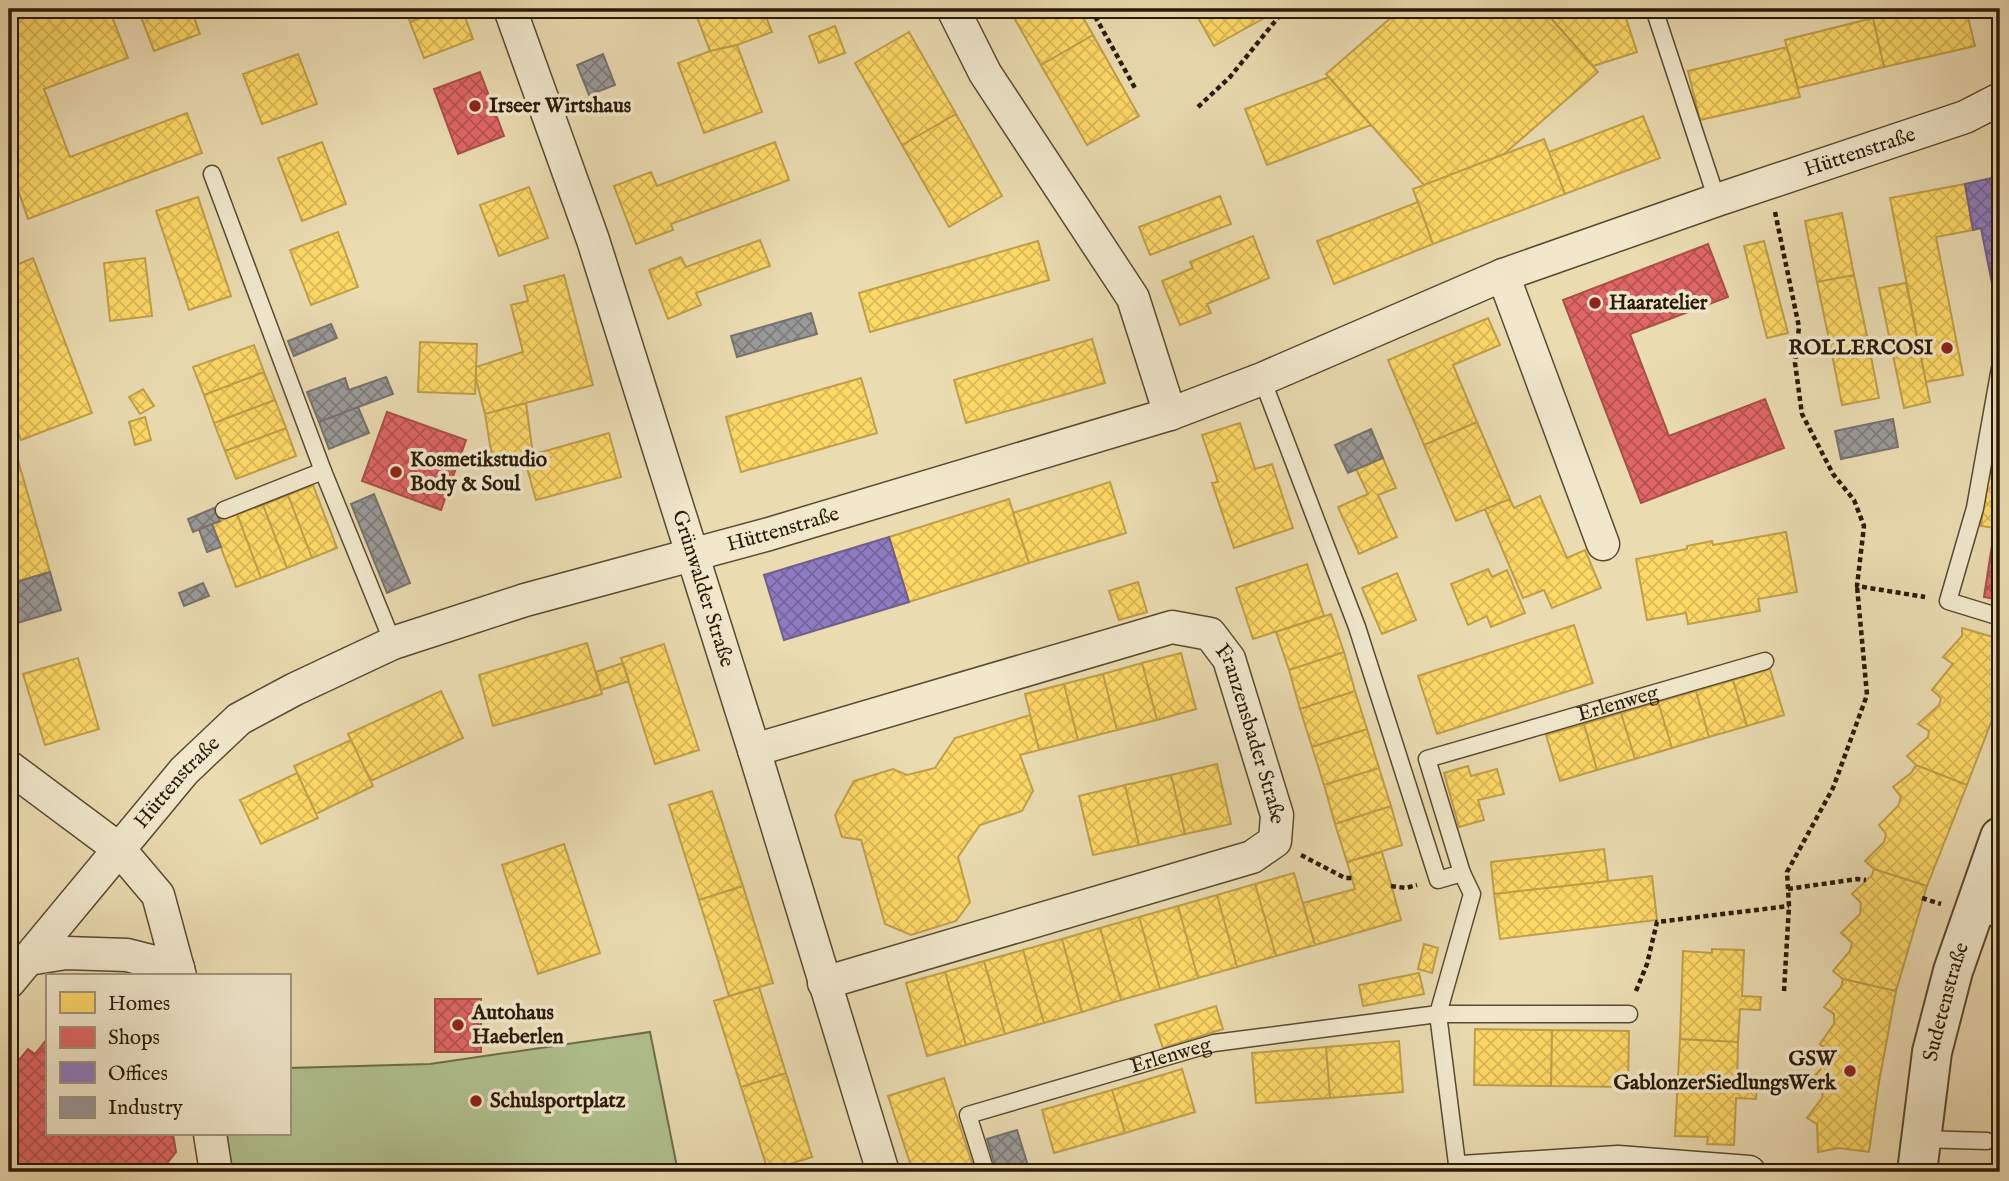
<svg xmlns="http://www.w3.org/2000/svg" width="2009" height="1181" viewBox="0 0 2009 1181" font-family="'IM FELL English',serif">
<style>
.green{fill:#b1c190;stroke:#6d6e4a;stroke-width:2}
.homes{fill:url(#homes-cross-hatch);stroke:#bfa049;stroke-width:2}
.shops{fill:url(#shops-cross-hatch);stroke:#a94f49;stroke-width:2}
.offices{fill:url(#offices-cross-hatch);stroke:#705f8a;stroke-width:2}
.industry{fill:url(#industry-cross-hatch);stroke:#77736d;stroke-width:2}
.lines{fill:none;stroke-linecap:round;stroke-linejoin:round}
.service-casing{stroke:#594a30;stroke-width:19}
.minor-casing{stroke:#594a30;stroke-width:35}
.tertiary-casing{stroke:#594a30;stroke-width:42}
.path{stroke:#291a05;stroke-width:4.5;stroke-dasharray:5 3.5;stroke-linecap:butt}
.service{stroke:#f1e8cc;stroke-width:16}
.minor{stroke:#f1e8cc;stroke-width:32}
.tertiary{stroke:#f1e8cc;stroke-width:38}
.poi-dot{fill:#8f2418;stroke:#f1e8cc;stroke-width:2.5}
.labels{text-anchor:middle;dominant-baseline:central;stroke-width:7;stroke-linejoin:round;paint-order:stroke}
.poi-label{font-size:21px;font-weight:bold;fill:#291a05;stroke:#f1e8cc;text-anchor:start}
.street-label{font-size:21px;fill:#291a05;stroke:#f1e8cc}
</style>
<defs>
<pattern id="homes-cross-hatch" width="8" height="8" patternUnits="userSpaceOnUse" patternTransform="scale(1.75)"><rect width="8" height="8" fill="#ffd966"/><path d="M0 0l8 8M0 8l8-8" fill="none" stroke="#dbba57"/></pattern>
<pattern id="shops-cross-hatch" width="8" height="8" patternUnits="userSpaceOnUse" patternTransform="scale(1.75)"><rect width="8" height="8" fill="#e06666"/><path d="M0 0l8 8M0 8l8-8" fill="none" stroke="#b65352"/></pattern>
<pattern id="offices-cross-hatch" width="8" height="8" patternUnits="userSpaceOnUse" patternTransform="scale(1.75)"><rect width="8" height="8" fill="#8e7cc3"/><path d="M0 0l8 8M0 8l8-8" fill="none" stroke="#74659c"/></pattern>
<pattern id="industry-cross-hatch" width="8" height="8" patternUnits="userSpaceOnUse" patternTransform="scale(1.75)"><rect width="8" height="8" fill="#999"/><path d="M0 0l8 8M0 8l8-8" fill="none" stroke="#7d7c7b"/></pattern>
</defs>
<rect width="100%" height="100%" fill="#eadbb1"/>
<filter id="stains"><feTurbulence type="fractalNoise" baseFrequency=".00286" numOctaves="4"/><feColorMatrix values="0 0 0 0 .2 0 0 0 0 .09 0 0 0 0 .02 0 0 0 .5 -.17"/></filter>
<radialGradient id="worn" r=".72"><stop offset=".6" stop-color="#630" stop-opacity="0"/><stop offset="1" stop-color="#630" stop-opacity=".3"/></radialGradient>
<!-- green -->
<path class="green" d="M650,1032l28,140h-449l-6,-38h66v-66l141,-4z"/>
<!-- homes -->
<path class="homes" d="M9,9h100l19,49 -84,31 26,68 117,-44 15,40 -174,66 -19,-56z
M138,9h53l9,25 -46,17z
M405,9h41l-36,13z
M446,9h16l11,30 -49,19 -14,-36z
M694,9h69l9,23 -35,13 -27,6z
M1009,9h69l15,26 -52,30z
M1193,9h68l5,8 -52,29z
M1401,9h142l55,63 -94,82 -80,31 -98,-111z
M1543,9h80l14,43 -44,14z
M1915,9h51l9,37 -91,21 -11,-49z
M1873,18l11,49 -86,21 -13,-48z
M835,26l10,27 -26,10 -10,-27z
M909,32l47,82 -54,31 -47,-82z
M1093,35l46,81 -52,29 -46,-80z
M737,45l25,67 -58,21 -26,-70 32,-12z
M1787,47l13,50 -100,23 -12,-49z
M298,54l19,50 -55,20 -19,-50z
M1329,77l42,48 -104,40 -22,-56z
M956,114l46,82 -53,31 -47,-82z
M1643,116l17,42 -95,36 -16,-42z
M1544,139l21,55 -132,50 -20,-55z
M322,142l24,62 -44,17 -24,-63z
M775,142l14,38 -118,44 2,6 -37,14 -22,-58 37,-14 6,14z
M1965,184l8,46 -37,7 27,138 -37,7 -36,-184z
M529,187l19,51 -49,18 -19,-51z
M1220,196l11,28 -81,31 -11,-28z
M198,197l33,99 -42,14 -33,-99z
M1418,202l15,42 -99,40 -17,-43z
M1842,213l12,62 -37,7 -12,-61z
M338,232l20,55 -47,18 -21,-55z
M1253,236l16,42 -62,26 4,9 -31,12 -18,-44 31,-13 -3,-6z
M760,240l10,26 -74,27 5,12 -33,14 -19,-49 32,-13 5,10z
M1038,241l11,39 -179,52 -11,-39z
M1764,241l24,92 -21,5 -23,-92z
M33,258l59,155 -71,27 -12,-31v-141z
M145,258l7,58 -42,5 -6,-58z
M564,275l29,110 -108,29 -9,-35v-12l47,-15 -12,-47 17,-4 -4,-15z
M1854,275l13,61 -37,8 -13,-62z
M1906,283l24,119 -26,6 -25,-120z
M1488,318l12,27 -47,20 24,57 -53,23 -36,-85z
M1867,336l12,62 -37,7 -12,-61z
M1092,339l13,44 -139,40 -12,-43z
M420,342l57,2 -2,50 -57,-2z
M254,345l10,27 -60,23 -11,-28z
M264,372l11,28 -61,23 -10,-28z
M861,378l16,55 -136,39 -15,-55z
M143,389l11,17 -14,8 -11,-17z
M275,400l11,28 -61,23 -11,-28z
M526,403l7,52 -9,2h-32l-7,-43z
M145,417l6,23 -16,5 -6,-23z
M1477,422l33,77 -54,22 -32,-76z
M1240,423l15,46 17,-5 21,64 -59,20 -22,-65 6,-1 -16,-47z
M286,428l10,28 -60,23 -11,-28z
M609,433l12,44 -85,23 -12,-43z
M12,439l38,133 -41,12v-144z
M1383,458l13,30 -18,7 19,42 -38,17 -21,-47 30,-13 -12,-25z
M1989,464l11,1v28l-4,35 -15,-2z
M1110,482l16,51 -97,30 -16,-50z
M313,485l24,63 -25,10 -24,-63z
M288,495l24,63 -25,10 -24,-63z
M1540,496l27,62 18,-8 16,38 -49,20 -8,-18 -21,8 -38,-89 25,-10 4,9z
M1009,499l20,64 -120,39 -20,-65z
M263,505l24,63 -26,10 -24,-64z
M237,514l24,64 -25,9 -24,-63z
M1786,532l11,60 -39,7 2,12 -72,13 -2,-11 -39,7 -11,-61 51,-10v-3l25,-5 1,4z
M1307,564l17,52 -71,23 -17,-51z
M1488,569l4,8 15,-7 18,43 -34,14 -4,-11 -19,9 -17,-41z
M1397,573l19,47 -34,14 -20,-46z
M1138,582l9,30 -28,8 -10,-29z
M1331,614l13,38 -55,18 -13,-38z
M1574,625l19,58 -156,51 -19,-58z
M1962,628l38,11v54l-8,27 -25,65 -51,-20 -9,-9 21,-19 1,-6 -11,-7 21,-19 2,-7 -9,-8 21,-26 -10,-7 19,-21z
M587,643l15,51 -109,32 -14,-51z
M664,644l35,106 -44,14 -34,-106z
M1344,652l11,39 -55,18 -11,-39z
M1181,653l15,56 -39,11 -15,-57z
M78,658l21,71 -54,16 -22,-71z
M623,663l6,18 -28,9 -5,-18z
M1142,663l15,57 -40,10 -14,-56z
M1770,669l14,46 -37,11 -14,-46z
M1103,674l14,56 -39,10 -14,-56z
M1733,680l14,46 -38,11 -13,-46z
M1064,684l14,56 -39,10 -14,-56z
M441,691l22,47 -92,43 -23,-47z
M1355,691l12,38 -55,18 -12,-38z
M1696,691l13,46 -37,11 -14,-46z
M1658,702l14,46 -37,11 -14,-46z
M1621,713l14,46 -38,11 -13,-46z
M1030,715l9,35 -19,5 13,36 -11,20 -42,14 -22,32 12,45 -14,19 -45,14 -26,-11 -24,-84 -19,-3 -7,-22 19,-34 39,-12 14,6 28,-7 20,-30z
M1584,724l13,46 -37,11 -14,-46z
M1367,729l12,39 -55,17 -12,-38z
M351,740l22,46 -57,28 -22,-48z
M1217,764l14,60 -46,10 -14,-59z
M1916,765l51,20 -40,101 -53,-17 -9,-8 19,-19 2,-8 -7,-9 19,-19 3,-9 -8,-10 18,-14z
M1468,766l3,10 26,-7 7,25 -26,6 6,20 -25,7 -15,-54z
M1379,768l12,38 -56,18 -11,-39z
M297,773l21,45 -57,26 -21,-44z
M1171,775l14,59 -46,11 -14,-60z
M1125,785l14,60 -46,10 -14,-59z
M712,791l31,95 -44,14 -30,-95z
M1391,806l11,39 -55,17 -12,-38z
M564,844l36,109 -62,21 -36,-109z
M1604,849l4,32 -114,13 -3,-32z
M1382,852l19,68 -86,25 -12,-42 52,-14 -8,-27z
M1874,869l53,17 -31,105 -53,-12 -10,-8 17,-20 2,-8 -11,-10 19,-19 1,-11 -9,-9 20,-19z
M1294,873l21,72 -39,11 -21,-72z
M1652,876l5,44 -157,19 -6,-45z
M1255,884l21,72 -39,11 -20,-72z
M743,886l30,97 -44,13 -30,-96z
M1217,895l20,72 -39,11 -20,-72z
M1178,906l20,72 -38,11 -21,-72z
M1139,917l21,72 -39,11 -21,-72z
M1100,928l21,72 -39,12 -20,-73z
M1062,939l20,73 -38,11 -21,-73z
M1424,944l14,4 -6,25 -14,-4z
M1712,949l32,1 -2,46 19,1 -1,13 -20,-1 -2,33 -58,-3 3,-88 29,2z
M1023,950l21,73 -39,11 -21,-73z
M984,961l21,73 -39,11 -21,-73z
M945,972l21,73 -39,11 -21,-73z
M1419,973l5,21 -61,12 -4,-21z
M1843,979l53,12 -17,91 -10,70 -30,-4 -21,4 -1,-28 -10,-6 15,-20 1,-8 -12,-10 17,-19 -1,-10 -7,-7 14,-20v-10l-10,-7 17,-20z
M759,987l27,86 -45,14 -27,-86z
M1216,1006l7,23 -60,19 -8,-23z
M1475,1029l77,1 -1,56 -77,-1z
M1552,1030l77,1 -1,56 -77,-1z
M1680,1039l58,3 -1,44 20,1 -1,12 -20,-1 -2,47 -27,-1 1,-7 -33,-1z
M1399,1041l4,51 -73,6 -4,-51z
M1326,1047l4,51 -74,5 -4,-50z
M1182,1069l13,43 -70,21 -13,-43z
M786,1073l26,84 -44,14 -27,-84z
M944,1078l31,94h-62l-25,-76z
M1112,1090l13,43 -71,20 -12,-43z"/>
<!-- shops -->
<path class="shops" d="M480,72l24,64 -46,18 -24,-65z
M1708,244l20,53 -98,37 39,102 96,-37 19,49 -143,55 -78,-203z
M387,412l79,28 -25,70 -79,-29z
M2000,493v107l-16,-3z
M435,999h46v53h-46z
M47,1039v95h126l3,18 -16,20h-139l-12,-10v-90l19,-23 7,5z"/>
<!-- offices -->
<path class="offices" d="M2000,176v137l-2,1 -17,-86 -8,2 -8,-46z
M889,537l20,65 -125,38 -20,-65z"/>
<!-- industry -->
<path class="industry" d="M603,54l12,31 -26,10 -12,-30z
M811,313l6,21 -80,23 -6,-21z
M331,324l6,14 -43,18 -6,-15z
M386,377l7,17 -74,28 -12,-30 38,-14 4,12z
M358,407l11,26 -40,16 -10,-27z
M1893,419l5,28 -57,12 -6,-28z
M1371,429l12,29 -35,15 -13,-28z
M374,494l36,89 -23,10 -36,-89z
M214,508l6,13 -27,11 -5,-13z
M212,524l9,23 -14,5 -8,-23z
M50,572l11,38 -44,13 -8,-28v-11z
M203,583l6,13 -25,10 -5,-13z
M1017,1130l13,42h-33l-10,-33z"/>
<g class="lines">
<!-- service casing -->
<g class="service-casing">
<g id="service">
<path d="M1654,9l63,191"/>
<path d="M212,174l111,297 70,172"/>
<path d="M2000,368l-25,140 -27,93 52,16"/>
<path d="M1262,379l95,248 81,253 24,-7 10,21 -34,120 20,158"/>
<path d="M224,510l99,-39"/>
<path id="s1" d="M1462,873l-35,-114 338,-98"/>
<path d="M1973,914l27,4"/>
<path d="M1920,1139l67,2"/>
<path id="s2" d="M986,1172l-18,-57 246,-72 224,-29h191"/>
</g>
</g>
<!-- minor casing -->
<g class="minor-casing">
<g id="minor">
<path id="s3" d="M510,9l83,231 161,510 129,422"/>
<path d="M953,9l32,64 148,225 37,116"/>
<path d="M1503,275l100,269"/>
<path id="s4" d="M754,750l418,-123 38,7 19,25 48,156 -2,26 -23,16 -428,126"/>
<path d="M9,767l110,82 39,46 22,81"/>
<path d="M28,959l38,-6 61,2 51,13"/>
<path id="s5" d="M9,982l175,-211 55,-52 56,-30 98,-46 132,-43 244,-66 401,-120 92,-35 241,-104 214,-75 248,-83 35,-18"/>
<path d="M210,1134l6,38"/>
<path d="M1462,1172l156,-10 131,10"/>
</g>
</g>
<!-- tertiary casing -->
<g class="tertiary-casing">
<g id="tertiary">
<path id="s6" d="M1917,1172l15,-120 21,-81 47,-134"/>
</g>
</g>
<!-- path -->
<path class="path" d="M1091,9l44,79
M1992,9l2,8 6,-3
M1198,107l32,-30 55,-68
M1775,212l24,115 -4,36 7,51 31,60 21,26 10,26 -7,60 68,11
M1301,855l44,23h7
M1391,886l15,2 11,-3
M1788,889l69,-10 9,1
M1922,898l19,6
M1636,991l11,-27 10,-42 132,-16
M1784,991l5,-85 -2,-34 46,-84 34,-93 -10,-109"/>
<!-- service -->
<use href="#service" class="service"/>
<!-- minor -->
<use href="#minor" class="minor"/>
<!-- tertiary -->
<use href="#tertiary" class="tertiary"/>
</g>
<!-- markers -->
<g class="poi-dot">
<circle cx="475" cy="106" r="7"/>
<circle cx="1595" cy="303" r="7"/>
<circle cx="1947" cy="348" r="7"/>
<circle cx="396" cy="472" r="7"/>
<circle cx="458" cy="1025" r="7"/>
<circle cx="1850" cy="1071" r="7"/>
<circle cx="476" cy="1101" r="7"/>
</g>
<g class="labels">
<!-- poi labels -->
<g class="poi-label">
<text x="489" y="106">Irseer Wirtshaus</text>
<text x="1609" y="303">Haaratelier</text>
<text x="1933" y="348" text-anchor="end">ROLLERCOSI</text>
<text x="410" y="460">Kosmetikstudio<tspan x="410" dy="24">Body &amp; Soul</tspan></text>
<text x="472" y="1013">Autohaus<tspan x="472" dy="24">Haeberlen</tspan></text>
<text x="1836" y="1059" text-anchor="end">GSW<tspan x="1836" dy="24">GablonzerSiedlungsWerk</tspan></text>
<text x="490" y="1101">Schulsportplatz</text>
</g>
<!-- street labels -->
<g class="street-label">
<text stroke="none"><textPath href="#s5" startOffset="2070">Hüttenstraße</textPath></text>
<text stroke="none"><textPath href="#s5" startOffset="928">Hüttenstraße</textPath></text>
<text stroke="none"><textPath href="#s3" startOffset="611">Grünwalder Straße</textPath></text>
<text stroke="none"><textPath href="#s1" startOffset="318">Erlenweg</textPath></text>
<text stroke="none"><textPath href="#s4" startOffset="584">Franzensbader Straße</textPath></text>
<text stroke="none"><textPath href="#s5" startOffset="261">Hüttenstraße</textPath></text>
<text stroke="none"><textPath href="#s6" startOffset="173">Sudetenstraße</textPath></text>
<text stroke="none"><textPath href="#s2" startOffset="271">Erlenweg</textPath></text>
</g>
</g>
<!-- margin -->
<rect width="2009" height="1181" fill="none" stroke="#eadbb1" stroke-width="35"/>
<rect x="10" y="10" width="1988" height="1160" fill="none" stroke="#291a05" stroke-width="3.5"/>
<rect x="18" y="18" width="1974" height="1146" fill="none" stroke="#291a05" stroke-width="2"/>
<!-- legend -->
<rect x="46" y="974" width="245" height="161" fill="#f1e8cc" stroke="#a1967c" stroke-width="2"/>
<rect x="60" y="992" width="35" height="21" fill="#ffd966" stroke="#a1967c" stroke-width="2"/>
<text x="108" y="1010" font-size="21" fill="#291a05">Homes</text>
<rect x="60" y="1027" width="35" height="21" fill="#e06666" stroke="#a1967c" stroke-width="2"/>
<text x="108" y="1044" font-size="21" fill="#291a05">Shops</text>
<rect x="60" y="1062" width="35" height="21" fill="#8e7cc3" stroke="#a1967c" stroke-width="2"/>
<text x="108" y="1080" font-size="21" fill="#291a05">Offices</text>
<rect x="60" y="1097" width="35" height="21" fill="#999999" stroke="#a1967c" stroke-width="2"/>
<text x="108" y="1114" font-size="21" fill="#291a05">Industry</text>
<rect width="100%" height="100%" filter="url(#stains)"/>
<rect width="100%" height="100%" fill="url(#worn)"/>
</svg>
